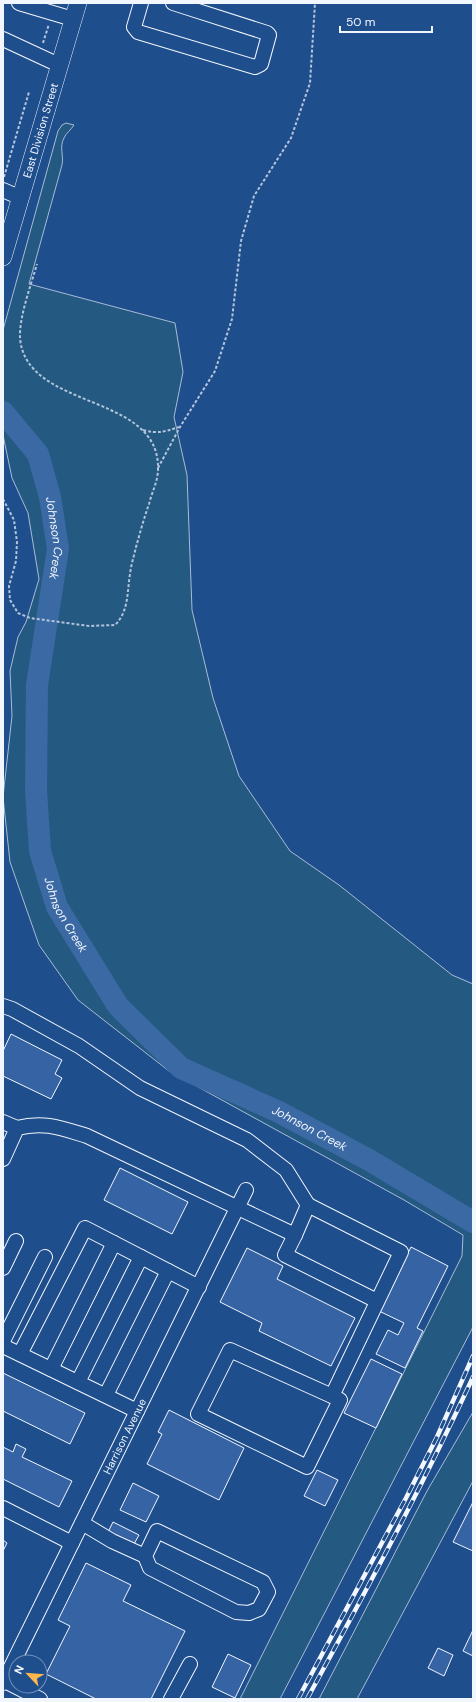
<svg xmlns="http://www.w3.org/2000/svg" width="476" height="1702" viewBox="0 0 476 1702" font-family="'DM Sans',sans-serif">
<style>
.green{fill:#245a82;stroke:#a8bbd7}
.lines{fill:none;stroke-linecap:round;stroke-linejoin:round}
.river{stroke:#3b69a3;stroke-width:22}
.building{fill:#3563a3;stroke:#f2f6ff}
.minor-casing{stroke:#f2f6ff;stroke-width:16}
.major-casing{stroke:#f2f6ff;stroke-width:18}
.path{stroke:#b3c4dc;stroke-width:2;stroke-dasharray:3 2;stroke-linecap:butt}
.minor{stroke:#1f4e8c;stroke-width:14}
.major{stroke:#1f4e8c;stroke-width:17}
.rail-casing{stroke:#f2f6ff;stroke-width:4.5}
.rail{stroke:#1f4e8c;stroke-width:3;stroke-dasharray:9;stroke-linecap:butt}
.labels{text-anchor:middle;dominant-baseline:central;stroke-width:3;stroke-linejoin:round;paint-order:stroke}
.street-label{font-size:11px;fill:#f2f6ff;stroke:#1f4e8c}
.water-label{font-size:12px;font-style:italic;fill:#f2f6ff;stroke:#1f4e8c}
</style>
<rect width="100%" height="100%" fill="#1f4e8c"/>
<!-- green -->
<path class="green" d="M66,123l8,2c-3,5 -8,8 -10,13 -5,9 0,18 -2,27l-33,119 146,39 8,49 -9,45 13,58 5,135 21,88 26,78 51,75 49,34 113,90 21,9v343l-193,372h-40l222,-443 1,-21 -59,-35 -235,-129 -91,-71 -39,-55 -29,-83 -7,-65 9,-81 -2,-45 8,-34 8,-15 13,-43 -11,-66 -16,-35 -9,-43v-105l55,-199 4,-6z
M473,1412v69l-116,218h-38l108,-208z"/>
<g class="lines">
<!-- river -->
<path class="river" id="s1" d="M3,412l35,42 12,43 8,52 -21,136 -1,105 4,61 17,56 61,99 63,62 98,44 90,48 104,62"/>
</g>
<!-- building -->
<path class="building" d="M11,1034l51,26 -7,14 7,4 -11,21 -48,-23v-25z
M120,1168l68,34 -16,32 -68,-34z
M411,1247l37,19 -31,62 6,3 -18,37 -29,-14 12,-24 10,5 6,-12 -25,-12z
M247,1248l36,18 -6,13 78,39 -24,48 -72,-35 3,-8 -42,-21z
M371,1359l31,15 -26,54 -32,-15z
M3,1373l82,40 -15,31 -67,-33z
M169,1410l75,38 -25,52 -72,-36 15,-30 -4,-2z
M16,1444l10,5 -4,8 50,24 -13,26 -56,-28v-32l10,5z
M317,1470l21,10 -13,26 -21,-10z
M133,1483l26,13 -13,26 -26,-12z
M473,1502v49l-20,-9z
M113,1522l26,13 -5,9 -26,-12z
M3,1540l4,3 -4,8z
M86,1563l45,22 -8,16 62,30 -34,68h-55l-50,-25 24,-48 -12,-6z
M473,1630v26l-10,-5z
M438,1648l15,7 -9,21 -16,-8z
M228,1654l23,11 -16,33 -23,-11z"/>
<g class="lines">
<!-- minor casing -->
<g class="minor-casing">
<g id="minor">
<path d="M19,3l54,16"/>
<path d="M141,3l-7,24 4,5 117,35 6,-3 8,-29 -2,-2 -94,-30"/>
<path d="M3,39l56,26"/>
<path d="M3,190l18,8"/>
<path d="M3,1006l9,3 67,37 61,42 107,52 39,30 22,35"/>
<path d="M3,1122l14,6"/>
<path d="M3,1159l14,-31c27,-7 44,0 70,8l208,99 13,-30 93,47 -69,144 -102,-46 -32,64 109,53 33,-67 -8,-4"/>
<path d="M295,1235l-10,20 92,46"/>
<path d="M3,1268l13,-27"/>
<path d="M3,1341l42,-84"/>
<path d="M3,1346l134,65"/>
<path d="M20,1354l65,-126 114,59"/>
<path d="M51,1369l63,-126"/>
<path d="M78,1382l63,-125"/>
<path d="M106,1395l62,-124"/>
<path d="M3,1508l69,35"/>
<path d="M82,1523l30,18 33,15 12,-25 106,51 5,10 -9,17 -10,4 -13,-1 -86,-44 -5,-12"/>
<path d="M3,1680l37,19"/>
<path id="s2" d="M3,1683l243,-493"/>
<path d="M171,1699l19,-35"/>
</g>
</g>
<!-- major casing -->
<g class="major-casing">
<g id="major">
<path id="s3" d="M3,257l75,-254"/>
</g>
</g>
<!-- path -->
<path class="path" d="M43,43l6,-19
M4,177l25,-85
M143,430c15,4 21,2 36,-3
M158,468l22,-41 35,-56 17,-52 9,-78 13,-45 37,-58 19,-55 5,-80
M3,499l11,21 3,22 -1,19 -7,25 1,14 8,13 12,5 59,8 26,-1c14,-14 12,-33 15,-51 1,-9 4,-18 6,-27 4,-14 8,-29 13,-43 3,-12 9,-23 9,-35 2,-77 -132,-58 -138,-131 -1,-21 11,-53 17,-74"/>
<!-- minor -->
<use href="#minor" class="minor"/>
<!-- major -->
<use href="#major" class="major"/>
<!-- rail casing -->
<g class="rail-casing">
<path id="rail" d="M298,1699l108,-201 31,-61 36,-81
M307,1699c58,-106 115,-212 166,-322"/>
</g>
<!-- rail -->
<use href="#rail" class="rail"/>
</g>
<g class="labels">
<!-- street labels -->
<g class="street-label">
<text stroke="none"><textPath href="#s3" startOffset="132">East Division Street</textPath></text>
<text stroke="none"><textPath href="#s2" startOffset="275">Harrison Avenue</textPath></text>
</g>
<!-- water labels -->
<g class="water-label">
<text stroke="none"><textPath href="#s1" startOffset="141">Johnson Creek</textPath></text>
<text stroke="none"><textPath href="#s1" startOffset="525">Johnson Creek</textPath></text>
<text stroke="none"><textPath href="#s1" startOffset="861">Johnson Creek</textPath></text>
</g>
</g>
<!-- border -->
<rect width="476" height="1702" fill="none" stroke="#f2f6ff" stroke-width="8"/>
<!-- north arrow -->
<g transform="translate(28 1674) rotate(296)"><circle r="19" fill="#1f4e8c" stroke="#7391ba"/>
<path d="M0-3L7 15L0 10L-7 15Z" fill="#ffb74d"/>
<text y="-6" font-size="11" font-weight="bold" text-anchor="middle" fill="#f2f6ff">N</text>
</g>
<!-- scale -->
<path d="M340 26v6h92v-6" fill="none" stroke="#f2f6ff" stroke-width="2"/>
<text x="346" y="26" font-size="12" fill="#f2f6ff" stroke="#1f4e8c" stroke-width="3" paint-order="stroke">50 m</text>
</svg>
